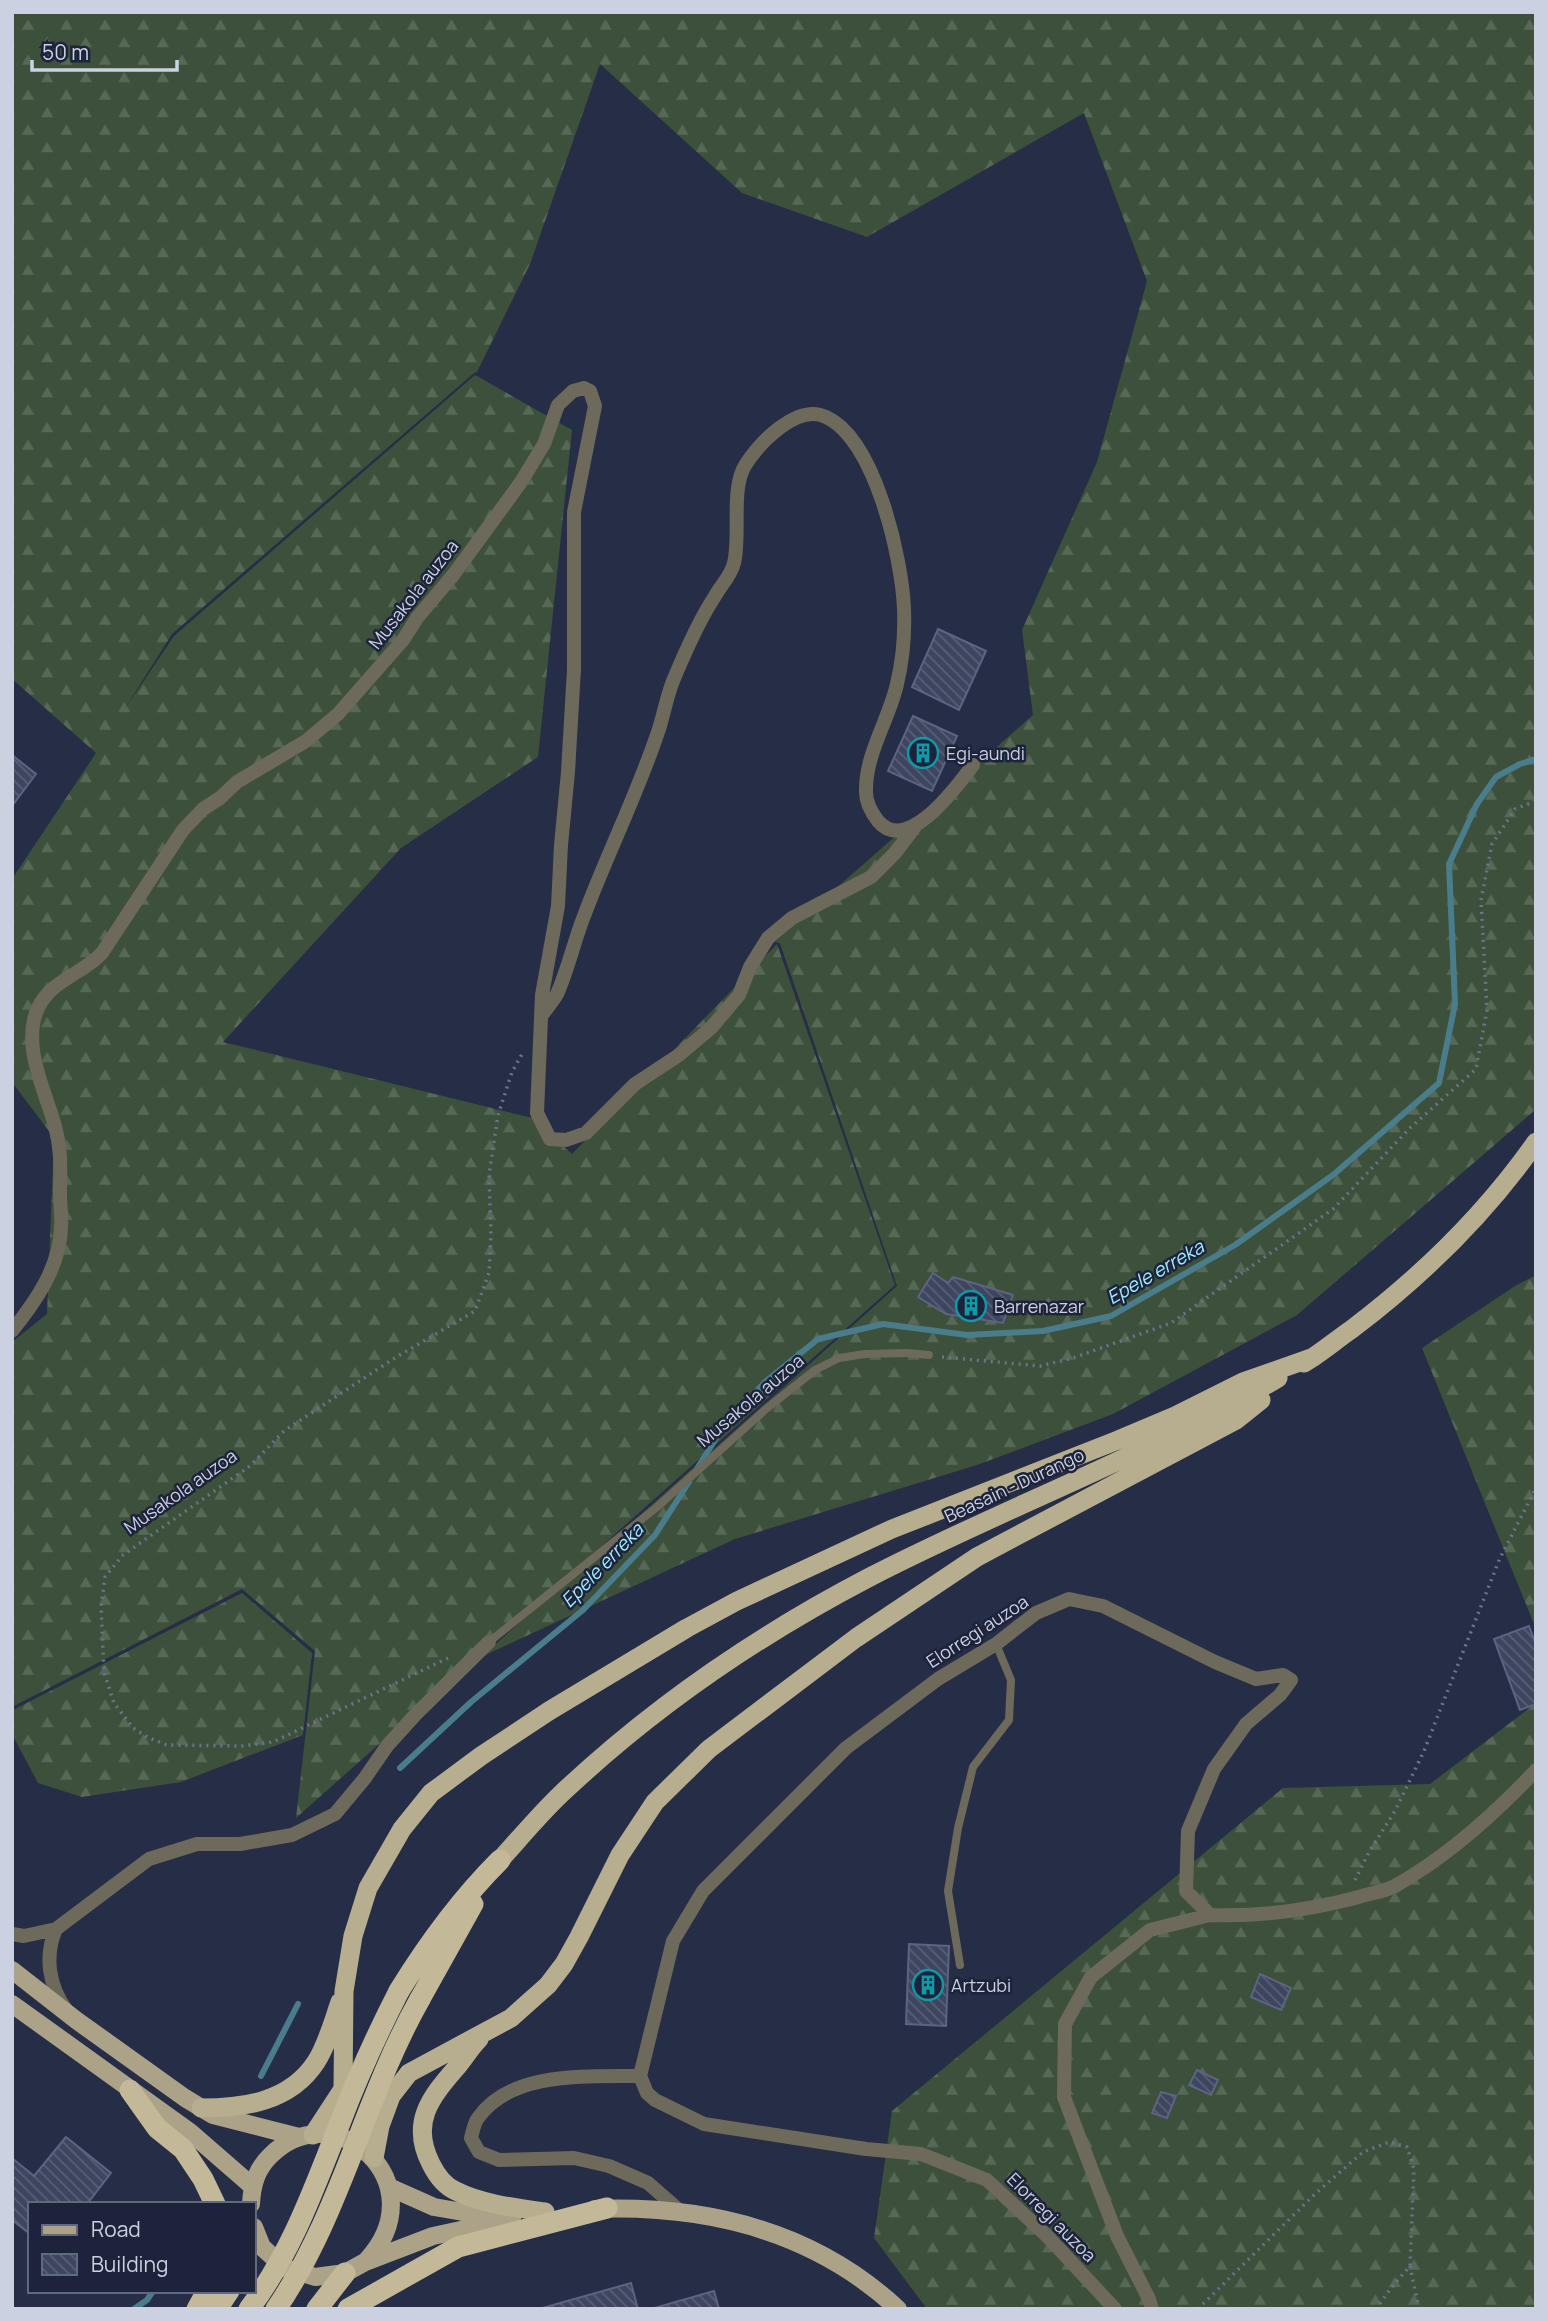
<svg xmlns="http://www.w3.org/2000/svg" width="1548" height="2321" viewBox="0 0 1548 2321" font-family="Manrope,sans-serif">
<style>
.forest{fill:url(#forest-firs)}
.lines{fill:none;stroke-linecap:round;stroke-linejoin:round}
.stream{stroke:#4a7d8b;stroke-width:6}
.building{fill:url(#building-back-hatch);stroke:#5c6480;stroke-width:2}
.path{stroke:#6d7389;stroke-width:3.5;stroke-dasharray:2 5;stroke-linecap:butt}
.service{stroke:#6d695b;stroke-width:8}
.minor{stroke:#6d695b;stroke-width:14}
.primary{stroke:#aba287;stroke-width:18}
.trunk{stroke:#b7ae90;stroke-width:19}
.motorway{stroke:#c3b998;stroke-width:21}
.motorway-bridge{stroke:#c3b998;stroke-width:21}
.labels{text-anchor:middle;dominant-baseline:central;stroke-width:5;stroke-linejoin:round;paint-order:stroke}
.street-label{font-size:18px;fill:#ccd1e2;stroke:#1c233b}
.poi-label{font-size:18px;fill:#ccd1e2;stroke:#1c233b;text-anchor:start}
.water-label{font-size:19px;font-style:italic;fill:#9fecfe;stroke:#1c233b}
</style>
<defs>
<pattern id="forest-firs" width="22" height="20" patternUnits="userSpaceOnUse" patternTransform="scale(1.75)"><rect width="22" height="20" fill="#3c503b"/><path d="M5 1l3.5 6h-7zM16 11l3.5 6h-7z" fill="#576857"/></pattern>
<pattern id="building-back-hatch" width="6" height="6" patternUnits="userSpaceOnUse" patternTransform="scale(1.75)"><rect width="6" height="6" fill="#3d455f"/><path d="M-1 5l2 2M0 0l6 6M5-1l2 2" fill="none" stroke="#585f76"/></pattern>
</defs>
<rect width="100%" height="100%" fill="#262d46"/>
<!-- forest -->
<path class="forest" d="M12,12h1524v1095l-2,4 -237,204 -184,99 -136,51 -242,74 -254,118 416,-371 -117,-343 -5,-1 258,-227 -11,-85 75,-168 50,-181 -63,-168 -217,124 -125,-44 -142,-129 -70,200 -53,108 -3,1 -302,261 -48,76 50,-74 301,-261 97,55 -34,327 -137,91 -178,194 309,76 40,36 205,-210 118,341 -599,533 19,-167 -73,-62 -230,118v-365l35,-28 7,-176 -42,-56v-203l84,-126 -84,-74z
M1536,1275v354l-114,-281 93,-62z
M242,1593l70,60 -9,82 -122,47 -99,15 -44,-14 -25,-47v-26z
M1536,1703v606h-609l-53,-71 18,-127 391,-323 147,-4z"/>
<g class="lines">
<!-- stream -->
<path class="stream" d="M698,1467l22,-35 45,-50 53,-43 65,-15 84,11 76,-4 68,-15 124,-71 98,-70 106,-92 16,-79 -6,-140 28,-60 19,-27 24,-13 16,-5
M400,1768l71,-66 112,-92 72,-75 34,-53
M261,2076l37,-72
M134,2309l13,-9 6,-9"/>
</g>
<!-- building -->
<path class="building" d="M938,629l48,22 -27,59 -47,-23z
M913,716l44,20 -25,55 -44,-20z
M12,755l24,19 -24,32z
M933,1273l15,10 5,-6 60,18 -10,28 -57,-9 -28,-17z
M1529,1626l7,19v59l-16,6 -26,-71z
M909,1944l40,2 -3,80 -40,-2z
M1260,1974l31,14 -10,22 -30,-13z
M1197,2070l21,10 -7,15 -22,-10z
M1161,2092l15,4 -9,22 -15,-5z
M66,2137l45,36 -24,31h-57v30l-18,-14v-62l22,18z
M631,2283l7,26h-99z
M714,2291l5,18h-68z"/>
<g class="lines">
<!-- path -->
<path class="path" d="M942,1357l98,9 33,-8 98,-35 162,-114 77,-81 66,-59 11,-59 -6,-110 11,-56 23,-35 21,-8
M448,1658l-175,84 -30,4 -76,-1 -20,-8 -14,-9 -19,-25 -10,-31 -3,-66 4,-29 18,-22 127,-89 34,-35 109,-72 82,-48 14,-38 2,-38 -2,-60 9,-60 14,-43 10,-18
M1355,1880l14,-28 26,-41 29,-60 76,-193 36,-70
M1410,2266l9,43
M1198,2309l117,-115 48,-42 26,-10 18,5 7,22 -4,97 -19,22 -15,21"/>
<!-- service -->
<path class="service" d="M489,1642l168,-135 109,-98 49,-39 24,-12 26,-4 42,-1 22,2
M960,1965l-12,-74 10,-63 15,-61 36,-47 2,-40 -15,-36"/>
<!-- minor -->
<path class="minor" d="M542,1015c5,-7 11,-14 15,-21 11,-24 17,-53 27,-78 23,-62 54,-123 75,-187 5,-16 8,-33 14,-48 12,-29 25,-59 42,-85 6,-11 16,-20 19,-33 7,-27 -4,-76 12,-99 14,-22 52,-61 80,-47 49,22 76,141 78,192 1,25 -1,50 -7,75 -8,36 -32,70 -31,108 0,11 5,20 12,29 29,35 79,-35 95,-56
M12,1331c24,-30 48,-64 49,-104 1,-11 -1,-22 -1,-32 0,-26 2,-43 -5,-69 -10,-36 -34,-81 -17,-118 13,-28 45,-34 64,-55l81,-123 20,-21 17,-11 17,-16 69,-41 32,-27 65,-74 14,-22 37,-44 67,-92 23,-38 14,-39 15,-14 11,-3 6,3 5,15 -21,106v157l-6,103 -7,73 -3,61 -16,89 -5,118 13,26 16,1 20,-7 49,-49 44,-29 32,-27 28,-33 11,-28 18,-29 24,-20 79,-41 24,-24 22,-29
M12,1934l12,2 32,-7
M67,2011c-18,-24 -23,-55 -11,-82l93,-70 48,-15h43l52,-9 43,-21 30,-36 22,-32 28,-31 74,-73
M640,2076l33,-135 30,-50 143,-143 92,-69 58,-35 40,-31 33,-14 34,7 112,56 41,17 27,-4 8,5 -11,15 -34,29 -32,45 -26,62 -2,60 24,24c51,2 100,-5 149,-18 11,-4 25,-5 36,-11 53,-30 99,-71 141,-116
M680,2211l-32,-28 -39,-17 -35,-8 -75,2 -20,-8 -8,-14c2,-7 3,-15 7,-20 34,-48 110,-41 162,-42l7,17 8,7 49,24 162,25 55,5 66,26 61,57 67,72
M1152,2309l-3,-10 -32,-63 -53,-139 1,-73 26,-47 59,-47 60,-15"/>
<!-- primary -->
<path class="primary" d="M12,1970l64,50 109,78 28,17 86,22
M12,2004l178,128 62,54
M389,2187l45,20 29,5h45
M251,2204c1,-19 5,-34 19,-48 64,-65 168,27 97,104
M595,2209c112,-4 219,22 303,100
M254,2227l8,20 23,21 30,9 30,-4 20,-11 68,-26 79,-17"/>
<!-- trunk -->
<path class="trunk" d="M1304,1363c17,-10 32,-23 48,-34 70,-53 134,-116 184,-187
M500,1860c20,-22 39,-45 61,-66 91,-86 196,-158 307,-216 135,-70 279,-122 410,-200
M479,2039c-9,9 -15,20 -23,29 -26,30 -46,55 -25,96 6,12 13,22 25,27 25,13 61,17 89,21
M201,2108c43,0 89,-6 115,-46 11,-17 17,-40 24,-60
M313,2135l30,-46 1,-98 9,-55 15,-48 34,-59 29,-36 50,-37 68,-45 138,-83 50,-27 155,-72 226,-89 57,-24 68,-34 71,-25
M374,2158l6,-32 11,-30 18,-23 102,-55 37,-33 16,-21 15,-27 41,-82 35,-53 54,-53 147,-111 121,-81 259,-137 25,-20"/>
<!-- motorway -->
<path class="motorway" d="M399,1991c29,-47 61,-91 101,-131
M420,1999l53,-95
M130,2090l27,38 26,21 20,30 12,25
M197,2309l10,-18
M217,2309l12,-18
M317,2309l28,-36
M348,2309l110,-62 149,-39"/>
<!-- motorway-bridge -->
<path class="motorway-bridge" d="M249,2309c43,-57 65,-121 91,-186 17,-45 37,-89 59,-132
M276,2309c65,-95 88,-211 144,-310"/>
</g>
<!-- icons -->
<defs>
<g id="building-ring" transform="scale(1.575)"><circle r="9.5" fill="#1c233b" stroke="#0f9aa8" stroke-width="1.5"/><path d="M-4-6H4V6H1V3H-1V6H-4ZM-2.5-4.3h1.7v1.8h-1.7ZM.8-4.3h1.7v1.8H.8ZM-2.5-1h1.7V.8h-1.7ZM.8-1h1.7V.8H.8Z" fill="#0f9aa8"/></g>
</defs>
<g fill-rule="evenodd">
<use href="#building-ring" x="923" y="753"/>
<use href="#building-ring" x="971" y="1306"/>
<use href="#building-ring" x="928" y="1985"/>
</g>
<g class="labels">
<!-- street labels -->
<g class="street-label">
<text transform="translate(413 594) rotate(-52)">Musakola auzoa</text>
<text transform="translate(750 1400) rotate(-40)">Musakola auzoa</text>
<text transform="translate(1014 1485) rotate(-25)">Beasain - Durango</text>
<text transform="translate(180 1491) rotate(-35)">Musakola auzoa</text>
<text transform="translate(977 1631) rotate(-33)">Elorregi auzoa</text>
<text transform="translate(1052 2217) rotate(45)">Elorregi auzoa</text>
</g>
<!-- poi labels -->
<g class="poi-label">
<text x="946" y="753">Egi-aundi</text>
<text x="994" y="1306">Barrenazar</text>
<text x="951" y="1985">Artzubi</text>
</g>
<!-- water labels -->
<g class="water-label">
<text transform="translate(1155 1272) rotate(-30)">Epele erreka</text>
<text transform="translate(602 1565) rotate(-46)">Epele erreka</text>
</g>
</g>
<!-- border -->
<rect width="1548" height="2321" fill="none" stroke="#ccd1e2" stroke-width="28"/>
<!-- legend -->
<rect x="28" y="2202" width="228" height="91" fill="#1c233b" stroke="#62697e" stroke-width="2"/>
<rect x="42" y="2225" width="35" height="10" fill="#aba287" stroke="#62697e" stroke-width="2"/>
<text x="91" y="2237" font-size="21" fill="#ccd1e2">Road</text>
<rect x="42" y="2254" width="35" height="21" fill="url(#building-back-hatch)" stroke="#62697e" stroke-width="2"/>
<text x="91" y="2272" font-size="21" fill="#ccd1e2">Building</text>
<!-- scale -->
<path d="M32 60v10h145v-10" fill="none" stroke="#ccd1e2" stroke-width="3.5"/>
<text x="42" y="60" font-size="21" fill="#ccd1e2" stroke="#1c233b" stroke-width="5" paint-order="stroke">50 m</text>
</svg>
